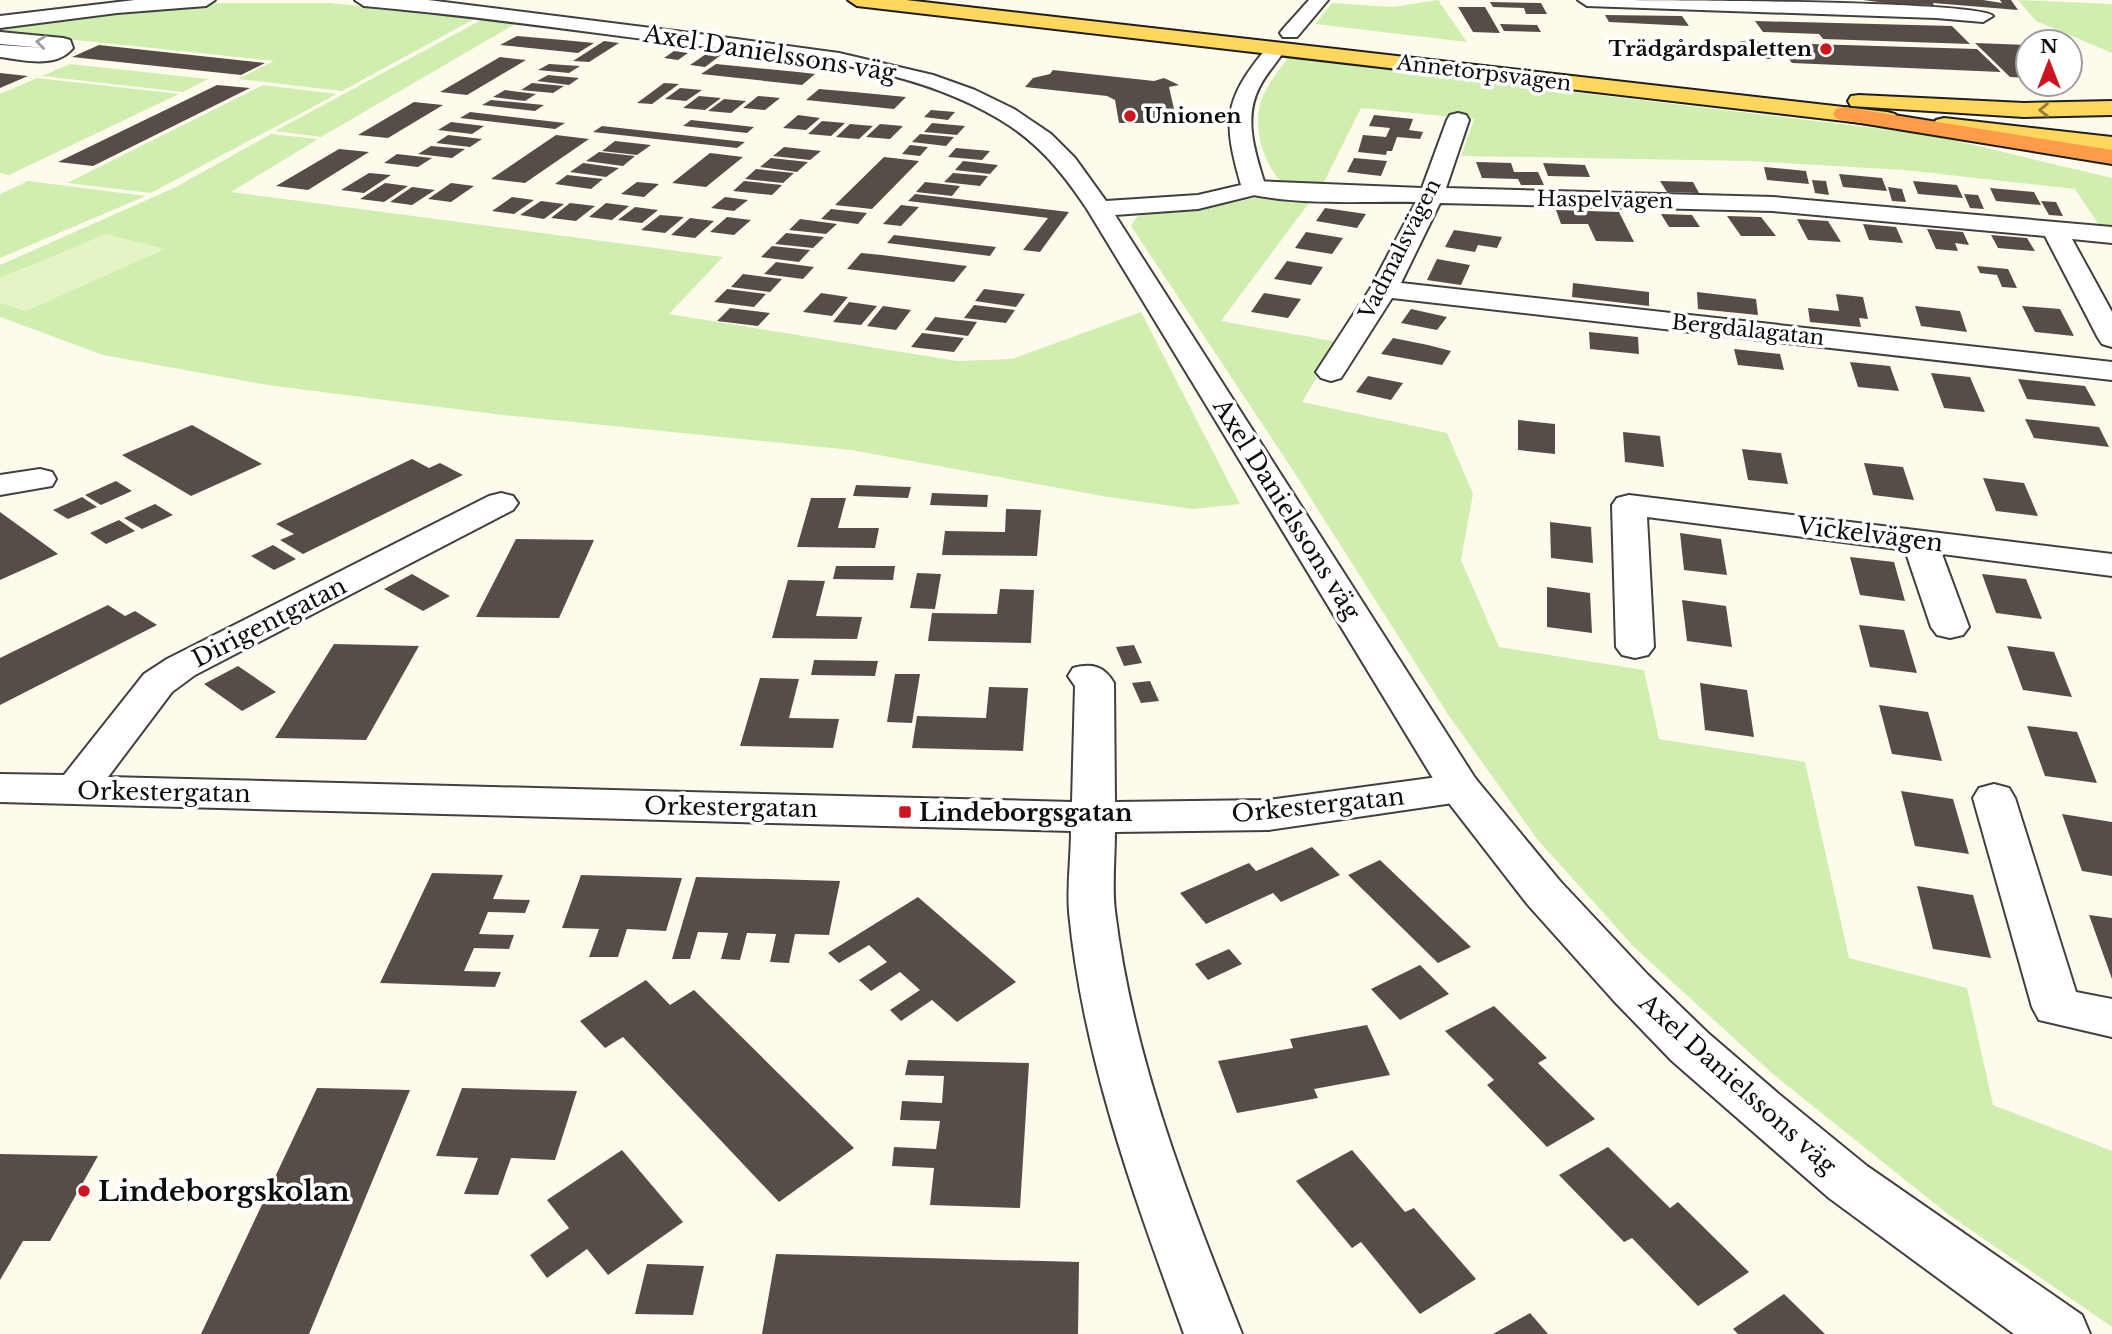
<svg xmlns="http://www.w3.org/2000/svg" width="2112" height="1334" viewBox="0 0 2112 1334" font-family="'Libre Baskerville',serif">
<style>
.green{fill:#d1eeb1}
.pitch{fill:#e4f4c4}
.building{fill:#564d48}
.lines{fill:none;stroke-linecap:round;stroke-linejoin:round}
.minor-casing{stroke:#404040;stroke-width:4}
.tertiary-casing{stroke:#404040;stroke-width:4}
.primary-casing{stroke:#1e1e1e;stroke-width:4}
.motorway-casing{stroke:#1e1e1e;stroke-width:4}
.minor{fill:#fff;fill-rule:evenodd}
.tertiary{fill:#fff;fill-rule:evenodd}
.primary{fill:#ffd75c;fill-rule:evenodd}
.motorway{fill:#ff9c4a;fill-rule:evenodd}
.oneway{stroke:#9e9e9e}
.oneway2{stroke:#927c38}
.poi-dot{fill:#cc151f;stroke:#fff;stroke-width:2.5}
.labels{text-anchor:middle;dominant-baseline:central;stroke-width:7;stroke-linejoin:round;paint-order:stroke}
.far-poi-label{font-size:21px;font-weight:bold;fill:#0d0d0d;stroke:#fff;text-anchor:end}
.far-street-label{font-size:21px;fill:#0d0d0d;stroke:#fff}
.street-label{font-size:24px;fill:#0d0d0d;stroke:#fff}
.poi-label{font-size:24px;font-weight:bold;fill:#0d0d0d;stroke:#fff;text-anchor:start}
.near-poi-label{font-size:28px;font-weight:bold;fill:#0d0d0d;stroke:#fff;text-anchor:start}
</style>
<rect width="100%" height="100%" fill="#fffbec"/>
<!-- green -->
<path class="green" d="M1438,0l29,42 -152,-18 17,-21 60,4z
M2018,0l94,4v49l-76,-32z
M222,3h108l146,15 -134,73 -104,-12 36,-18 -274,-29v-5l172,-21z
M483,19l34,4 -196,114 -46,-6z
M1288,58l644,77 180,43v48l-13,-1 -24,-36 -171,-19 -155,-9 -288,-5 13,-37 -113,-11 -39,78 -39,-2c-21,-22 -32,-60 -20,-88 6,-14 16,-26 25,-38z
M70,64l138,15 -25,13 -141,-16z
M37,78l142,16 -170,81 -9,-2v-79z
M263,85l74,9 -186,99 -84,-10z
M271,134l47,5 -87,53 492,65 -54,57 288,47 55,-2 129,-47 99,192 -47,5 -85,-12 -257,-47 -348,-35 -236,-30 -164,-30 -103,-38v-52l176,-78z
M28,181l118,15 -146,62v-64z
M1259,197l53,2 -91,122 117,21 -36,60 145,31 26,61 -12,66 38,87 145,23 15,69 146,23 44,196 118,30 26,117 119,46v176l-163,-112 -175,-140 -140,-128 -97,-108 -88,-123 -155,-244 -163,-246 6,-9 14,-5 80,-9z"/>
<!-- pitch -->
<path class="pitch" d="M106,234l59,15 -139,62 -26,-8v-25z"/>
<!-- building -->
<path class="building" d="M1863,0h120l19,3 -2,-3h11l7,10 -85,-7 1,2 -41,-1z
M1490,2l51,1 6,11h-21l-2,-6 -31,-1z
M1458,7h27l15,26 -27,-1z
M1605,15l77,1 7,10 -80,-4z
M1755,21l197,5 18,18 -147,-5 -4,-5 -56,-2z
M1500,24l37,1 4,7 -37,-1z
M517,36l46,4 31,3 -16,10 -78,-8z
M604,41l15,2 -30,19 -16,-1z
M1740,41l21,1 13,17h-22z
M1776,43l201,6 24,23 -209,-9z
M1975,43l53,2v33l-18,-1z
M99,45l166,18 -24,12 -169,-18z
M674,51l14,2 -10,7 -14,-2z
M706,54l15,1 -16,12 -15,-2z
M500,57l26,3 -59,35 -27,-3z
M549,64l31,2 -11,7 -31,-3z
M716,64l82,8 17,2 -13,11 -101,-11z
M1053,70l101,11 10,-3 15,7 -10,2 7,31 -30,5h-27l-4,-23 -8,-4 -82,-9 8,-9 17,-4z
M0,73l28,3 -28,12z
M548,75l31,3 -10,7 -32,-4z
M532,83l32,3 -11,7 -32,-3z
M664,83l15,1 -27,20 -15,-1z
M217,85l33,3 -157,78 -35,-4z
M680,88l22,2 -16,11 -21,-2z
M819,89l35,3 52,5 -12,12 -88,-9z
M505,90l31,4 -11,7 -32,-4z
M699,96l22,2 -16,12 -22,-2z
M758,96l22,2 -15,12 -22,-2z
M724,99l22,2 -15,12 -23,-2z
M491,100l53,5 -9,6 -53,-6z
M414,102l29,3 -55,33 -30,-3z
M931,110l24,2 -7,8 -24,-3z
M470,112l95,11 -10,6 -95,-11z
M798,115l22,3 -14,12 -23,-2z
M1374,115l39,4 -4,11 14,2 -3,7 -23,-2 -5,14h-5l-1,4 -28,-3 5,-17 23,2 4,-9 -21,-2z
M691,120l63,7 -7,6 -64,-7z
M822,121l23,2 -14,13 -23,-2z
M451,122l33,4 -12,8 -34,-4z
M932,123l33,3 -8,9 -33,-3z
M850,124l23,2 -14,13 -23,-2z
M880,124l23,2 -13,13 -24,-2z
M602,126l143,16 -8,6 -144,-16z
M920,134l34,3 -8,9 -34,-4z
M448,135l34,4 -12,8 -34,-4z
M556,135l33,4 -64,44 -34,-4z
M615,141l36,4 -14,10 -35,-4z
M910,145l18,2 -8,9 -18,-2z
M431,146l34,3 -13,9 -34,-4z
M784,147l37,4 -11,9 -37,-4z
M956,148l34,3 -8,9 -34,-3z
M339,149l30,3 -61,38 -32,-4z
M599,152l36,4 -12,10 -37,-5z
M710,153l33,4 -37,30 -34,-4z
M397,154l35,4 -14,9 -34,-4z
M884,157l35,4 -47,48 -37,-4z
M771,158l37,4 -11,10 -37,-5z
M1354,158l33,3 -6,15 -34,-4z
M963,161l35,4 -8,9 -35,-4z
M1476,162l35,1 3,9h24l6,13h-23l-3,-6 -36,-1z
M583,163l36,5 -13,9 -36,-5z
M1543,163l42,2 5,12 -42,-1z
M1764,167l42,4 3,13 -42,-4z
M756,169l38,4 -11,10 -38,-4z
M369,173l22,2 -27,18 -23,-3z
M953,173l35,3 -8,10 -36,-4z
M1839,174l43,4 5,13 -44,-4z
M567,175l36,4 -12,10 -36,-5z
M1812,180l14,1 3,14 -14,-2z
M744,181l38,4 -10,10 -39,-4z
M1660,181l33,1 6,11 -32,-1z
M1913,181l44,4 6,13 -45,-4z
M637,182l22,2 -15,13 -23,-3z
M925,182l35,4 -8,10 -36,-4z
M385,183l23,3 -24,16 -24,-3z
M451,183l23,3 -23,16 -23,-3z
M412,187l23,3 -23,15 -22,-3z
M1888,187l14,2 4,13 -14,-1z
M1990,188l44,4 7,13 -45,-4z
M915,194l154,18 -29,40 -17,-2 25,-32 -140,-17z
M1964,194l14,1 6,14 -14,-1z
M512,197l22,3 -20,14 -22,-3z
M725,197l23,3 -14,11 -23,-3z
M541,201l23,3 -20,15 -24,-4z
M2041,201l15,1 7,14 -14,-1z
M570,203l25,3 -19,15 -25,-3z
M606,203l23,3 -17,14 -23,-3z
M901,205l18,2 -18,19 -18,-2z
M635,207l23,3 -16,13 -24,-3z
M1325,208l41,6 -9,14 -41,-7z
M831,209l36,4 -9,11 -37,-5z
M1556,210l63,2 15,30 -38,-1 -8,-17h-27z
M1661,214l31,1 8,12h-31z
M660,215l24,2 -19,16 -24,-3z
M1727,216l34,1 15,19h-35z
M727,217l24,3 -17,15 -24,-3z
M690,218l24,3 -19,17 -24,-3z
M800,219l37,5 -11,10 -37,-4z
M1797,219l31,2 13,21 -33,-2z
M1863,224l33,3 7,16 -34,-3z
M1927,229l36,3 6,13 -14,-2 3,8 -22,-2z
M1454,230l48,7 -5,11 -19,-3 -3,7 -30,-5z
M1306,232l37,6 -11,16 -37,-6z
M786,233l38,4 -11,11 -38,-4z
M894,235l102,12 -6,9 -103,-13z
M1991,235l36,3 8,13 -37,-3z
M772,246l38,4 -11,12 -38,-5z
M861,253l21,2 85,11 -13,16 -107,-13z
M1437,259l33,6 -9,20 -34,-5z
M1287,261l36,6 -12,18 -37,-6z
M776,262l38,5 -11,12 -39,-5z
M1977,266l31,3 9,19 -15,-1 -5,-12 -17,-2z
M743,274l39,5 -12,13 -39,-5z
M1573,283l76,9v14l-77,-9z
M727,289l39,5 -12,13 -40,-5z
M984,289l41,5 -9,13 -41,-6z
M1697,292l59,7 2,16 -60,-6z
M821,293l27,4 -16,19 -29,-4z
M1264,293l37,6 -13,19 -37,-6z
M1836,294l27,3 5,22 -9,-1 2,9 -51,-5 -2,-14 31,3z
M849,302l28,4 -16,19 -28,-3z
M974,305l41,5 -9,13 -42,-5z
M883,306l28,4 -15,20 -29,-4z
M1915,306l45,5 7,21 -46,-6z
M2022,306l38,3 14,27 -39,-4z
M730,308l40,5 -12,13 -41,-5z
M1411,309l36,8 -10,13 -36,-7z
M935,317l42,5 -9,14 -43,-6z
M1589,332l49,5 1,17 -49,-5z
M922,333l42,5 -10,14 -43,-5z
M1393,338l35,7 23,6 -9,14 -61,-11z
M1734,349l46,5 4,16 -46,-5z
M1850,362l40,4 9,25 -41,-4z
M1931,373l39,4 15,35 -41,-4z
M1368,376l35,7 -12,17 -35,-8z
M2018,379l67,7 11,20 -69,-7z
M2025,419l74,8 10,20 -75,-9z
M1518,420l37,4v30l-37,-4z
M192,425l70,39 -71,32 -69,-41z
M1623,432l37,4 4,31 -39,-5z
M1742,449l39,4 7,31 -40,-4z
M412,459l17,9 11,-5 23,12 -160,79 -23,-14 14,-6 -18,-10z
M1864,463l39,4 11,33 -41,-5z
M1983,478l41,5 14,33 -42,-5z
M116,481l16,10 -31,14 -16,-10z
M856,485l55,2 -3,11 -55,-2z
M932,493l56,2 -1,12 -57,-2z
M82,497l15,10 -29,12 -15,-9z
M811,498h35l-8,30h41l-4,20 -78,-1z
M155,504l18,11 -31,14 -18,-11z
M1006,509l35,1 -4,46 -95,-1 3,-24 60,1z
M0,512l58,42 -58,26z
M119,520l16,11 -29,13 -16,-11z
M1550,522l41,5 2,36 -42,-5z
M1680,533l41,6 6,36 -43,-5z
M516,539l78,1 -35,78 -83,-1z
M273,545l23,14 -22,11 -23,-14z
M1850,557l44,5 11,39 -45,-6z
M836,566h59l-2,14 -60,-1z
M917,573l24,1 -6,35 -25,-1z
M412,574l38,22 -27,15 -39,-22z
M1982,574l44,5 16,40 -46,-6z
M788,580l37,1 -9,35 46,1 -5,22 -85,-1z
M1547,587l43,6 2,40 -45,-6z
M1000,589l34,1 -3,53 -103,-2 4,-28 65,1z
M1682,600l44,6 6,41 -45,-6z
M108,605l17,11 10,-5 22,14 -157,80v-47z
M1859,625l45,5 13,43 -47,-6z
M334,644l85,2 -53,94 -91,-2z
M1134,645l8,18 -18,3 -8,-19z
M2007,646l47,6 18,45 -49,-7z
M814,660l64,1 -3,15 -64,-1z
M238,666l38,26 -34,19 -38,-27z
M895,674h25l-8,49 -25,-1z
M760,678l39,1 -10,39 50,1 -6,29 -93,-2z
M1150,681l9,20 -18,2 -9,-20z
M1700,683l47,7 7,47 -49,-7z
M989,687l39,1 -5,63 -111,-3 5,-32 69,2z
M1879,705l49,7 14,49 -50,-7z
M2027,726l50,6 20,51 -52,-7z
M1901,791l52,8 16,55 -54,-8z
M2062,814l50,8v54l-30,-5z
M1312,847l28,28 -59,27 -8,-9 -67,31 -26,-31 69,-30 7,8z
M1380,860l91,87 -33,16 -90,-88z
M432,873l71,2 -10,24 37,1 -5,13 -37,-1 -9,22 35,1 -5,14 -35,-1 -10,23 37,1 -6,15 -115,-4z
M581,875l101,3 -16,53 -39,-2 -9,28h-29l10,-28 -37,-1z
M696,877l144,4 -11,54 -34,-1 -6,29 -19,-1 6,-28 -29,-1 -7,27 -19,-1 7,-26 -30,-1 -8,27h-18z
M1917,886l56,9 18,63 -58,-9z
M918,897l98,85 -59,40 -25,-22 -31,21 -11,-11 30,-20 -20,-18 -29,19 -12,-11 28,-18 -18,-17 -30,18 -11,-10z
M2089,915l23,3v61z
M1229,949l13,15 -34,16 -13,-16z
M1420,965l29,29 -49,26 -29,-31z
M646,980l24,25 24,-15 160,158 -75,54 -156,-165 -18,11 -25,-27z
M1494,1006l53,52 -9,5 57,56 -48,28 -60,-62 7,-5 -49,-49z
M1367,1025l23,50 -76,14 4,9 -81,15 -19,-52 75,-13 -3,-9z
M908,1060l121,3 -9,145 -90,-3 4,-37 -42,-2 2,-19 42,2 4,-28 -40,-1 2,-19 40,2 2,-27 -39,-1z
M317,1088l93,2 -101,244h-108z
M462,1088l115,3 -22,69 -44,-2 -13,37 -34,-1 14,-36 -42,-2z
M1608,1147l62,61 8,-6 71,70 -51,34 -66,-68 -8,4 -65,-67z
M622,1150l61,72 -75,53 -21,-26 -40,29 -17,-23 39,-27 -22,-28z
M1352,1150l53,62 9,-4 62,71 -56,35 -59,-72 -9,6 -56,-67z
M0,1154l98,2 -48,85h-27l-23,39z
M776,1254l303,8 -1,72h-316z
M647,1264l57,2 -11,49 -58,-1z
M1784,1294l41,40h-87l-5,-5z
M1530,1313l18,21h-55z"/>
<g class="lines">
<!-- minor casing -->
<g class="minor-casing">
<path id="minor" d="M1578,0c48,0 400,0 415,16l-10,6 -47,-4 -349,-12z
M0,32l63,6 7,2 3,8c-17,21 -50,12 -73,9v-12l45,3 -45,-4z
M1458,113l8,2 3,5 -23,68 327,9 339,30v16l-40,-4 40,73v35l-10,-3 -4,-6 -53,-102 -272,-25 -333,-8 -39,80 711,79v18l-720,-82 -51,80 -10,3 -10,-3 -5,-6 54,-83 46,-87c-54,-1 -119,4 -171,-9l-3,-5 3,-5 9,-2 168,7 25,-68 3,-5z
M40,469l12,3 4,7 -4,7 -52,9v-20z
M501,493l12,3 5,7 -5,7 -318,165 -23,17 -64,85 964,25 3,-116 -7,-10 5,-8c19,-5 31,-2 41,15l1,119 154,-2 191,-26 15,4 6,10 -6,10 -15,4 -191,28 -154,2c0,26 -3,54 0,79 18,148 73,286 127,423h-58c-50,-138 -101,-275 -115,-422 -2,-27 2,-54 2,-81l-1071,-29v-28l64,1 80,-101 23,-15 322,-163z
M1629,495l483,59v22l-170,-22 27,73 -6,8 -13,3 -13,-3 -6,-8 -26,-77 -258,-33 7,130 -6,8 -13,3 -13,-3 -6,-8 -4,-142 5,-7z
M1994,784l15,4 6,10 61,194 36,7v38l-73,-17 -7,-13 -59,-209 6,-10z"/>
</g>
<!-- tertiary casing -->
<g class="tertiary-casing">
<path id="tertiary" d="M135,0h80l-9,6 -89,7 -117,15v-12z
M355,0h73l279,35 132,18 94,22 42,15 39,19 37,25 24,24 31,43 92,-6 43,-10c-18,-63 -18,-84 24,-135h14l3,4c-7,11 -16,20 -22,32 -18,33 -4,69 6,102l-3,5 -65,16 -83,6 360,563 85,103 88,94 60,58 72,62 87,71 215,149 8,19h-76l-185,-136 -157,-137 -58,-60 -86,-96 -83,-107 -358,-589c-25,-37 -49,-67 -88,-90 -95,-57 -216,-62 -324,-76 -103,-13 -207,-28 -311,-37z
M1309,0h19l-31,37h-14l-3,-4 3,-4z"/>
</g>
<!-- primary casing -->
<g class="primary-casing">
<path id="primary" d="M848,0h58l981,112 8,2 3,5 -3,5 -8,2 -1030,-120z
M1859,95l165,8 88,-2v14l-88,2 -173,-11 -3,-5 3,-5z
M1944,118l168,19v14l-176,-21 -3,-5 3,-5z"/>
</g>
<!-- motorway casing -->
<g class="motorway-casing">
<path id="motorway" d="M1844,107l268,43v14l-276,-45 -3,-5 3,-5z"/>
</g>
<!-- minor -->
<use href="#minor" class="minor"/>
<!-- tertiary -->
<use href="#tertiary" class="tertiary"/>
<!-- primary -->
<use href="#primary" class="primary"/>
<!-- motorway -->
<use href="#motorway" class="motorway"/>
</g>
<!-- one-way arrows -->
<defs><path id="oneway-chevron" d="M-2-3.5L2.5 0L-2 3.5" fill="none" stroke-width="1.6" stroke-linecap="round" stroke-linejoin="round" transform="scale(1.75)"/></defs>
<use class="oneway" href="#oneway-chevron" transform="translate(41 42) rotate(-173)"/>
<use class="oneway2" href="#oneway-chevron" transform="translate(2044 110) rotate(179)"/>
<!-- markers -->
<g class="poi-dot">
<circle cx="1826" cy="49" r="7"/>
<circle cx="1130" cy="116" r="7"/>
<rect x="898" y="805" width="14" height="14" rx="3.5"/>
<circle cx="84" cy="1191" r="7"/>
</g>
<g class="labels">
<!-- far-poi labels -->
<g class="far-poi-label">
<text x="1812" y="49">Trädgårdspaletten</text>
<text x="1144" y="116" text-anchor="start">Unionen</text>
</g>
<!-- far-street labels -->
<g class="far-street-label">
<text transform="translate(1484 73) rotate(7)">Annetorpsvägen</text>
<text transform="translate(1605 200) rotate(1)">Haspelvägen</text>
<text transform="translate(1400 249) rotate(-63)">Vadmalsvägen</text>
<text transform="translate(1748 330) rotate(6)">Bergdalagatan</text>
</g>
<!-- street labels -->
<g class="street-label">
<text transform="translate(770 53) rotate(9)">Axel Danielssons väg</text>
<text transform="translate(1287 509) rotate(58)">Axel Danielssons väg</text>
<text transform="translate(1870 534) rotate(7)">Vickelvägen</text>
<text transform="translate(269 622) rotate(-27)">Dirigentgatan</text>
<text transform="translate(164 792) rotate(1)">Orkestergatan</text>
<text transform="translate(1318 805) rotate(-6)">Orkestergatan</text>
<text transform="translate(731 807) rotate(1)">Orkestergatan</text>
<text transform="translate(1738 1084) rotate(42)">Axel Danielssons väg</text>
</g>
<!-- poi labels -->
<g class="poi-label">
<text x="919" y="812">Lindeborgsgatan</text>
</g>
<!-- near-poi labels -->
<g class="near-poi-label">
<text x="98" y="1191">Lindeborgskolan</text>
</g>
</g>
<!-- north arrow -->
<g transform="translate(2049 63)"><circle r="33" fill="#ffffff" stroke="#9e9e9e" stroke-width="2"/>
<path d="M0-5L12 26L0 18L-12 26Z" fill="#cc151f"/>
<text y="-10" font-size="19" font-weight="bold" text-anchor="middle" fill="#0d0d0d">N</text>
</g>
</svg>
